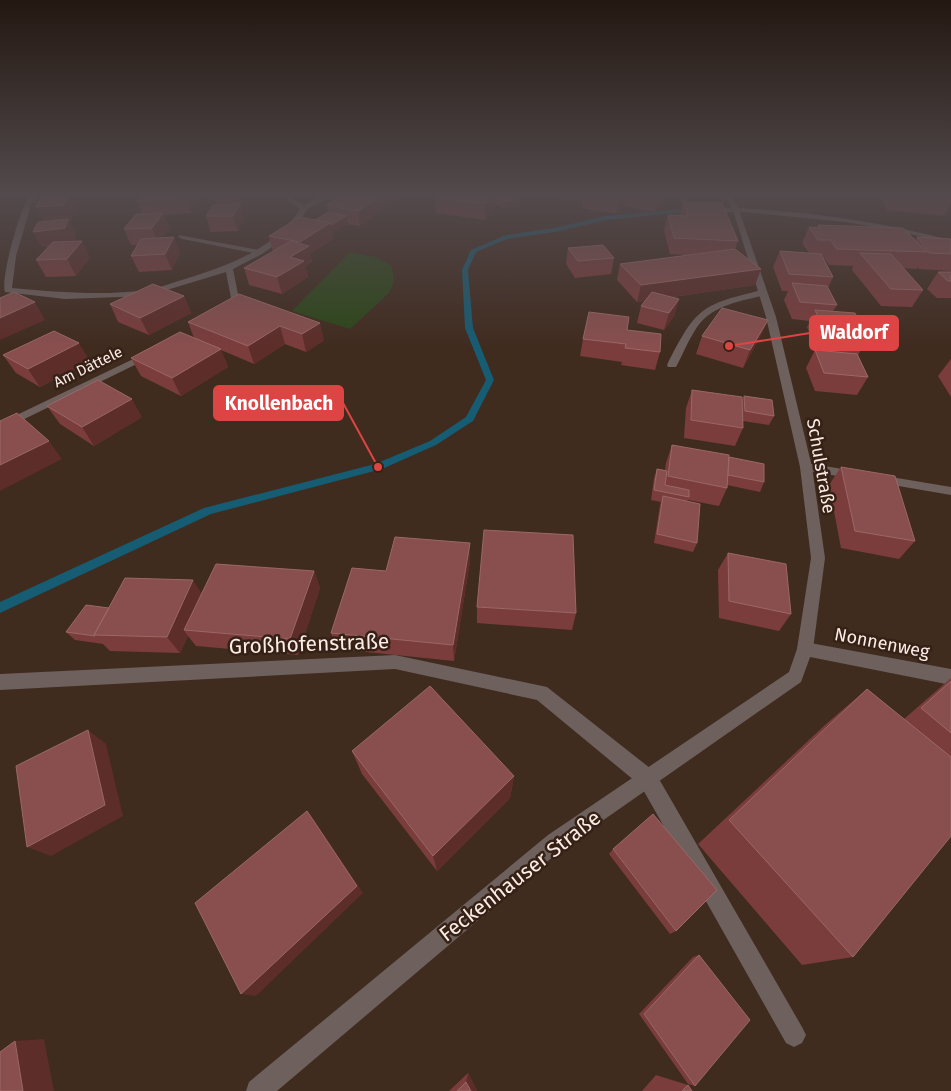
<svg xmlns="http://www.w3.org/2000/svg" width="951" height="1091" viewBox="0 0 951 1091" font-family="'Fira Sans',sans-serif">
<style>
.green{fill:#2c4619}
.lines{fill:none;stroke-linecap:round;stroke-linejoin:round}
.stream{fill:#165c73;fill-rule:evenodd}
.service{fill:#6d605d;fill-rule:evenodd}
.minor{fill:#6d605d;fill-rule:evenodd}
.tertiary{fill:#6d605d;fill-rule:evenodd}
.wall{fill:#7b3c3c}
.shaded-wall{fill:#5d2d29}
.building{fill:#884f4e;stroke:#9a6866}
.labels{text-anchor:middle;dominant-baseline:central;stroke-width:5;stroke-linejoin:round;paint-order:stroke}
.far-street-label{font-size:15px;fill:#fbece5;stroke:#362116}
.street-label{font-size:18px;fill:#fbece5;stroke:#362116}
.near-street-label{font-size:21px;fill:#fbece5;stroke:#362116}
.leader{fill:none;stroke:#dc4544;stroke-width:2}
.callout-dot{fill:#dc4544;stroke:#362116;stroke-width:2}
.callout{fill:#dc4544;stroke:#dc4544;stroke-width:2}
.callout-label{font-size:19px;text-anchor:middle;font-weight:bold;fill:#fff}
</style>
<rect width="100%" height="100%" fill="#402b1f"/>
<!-- green -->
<path class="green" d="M350,252l29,6 13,9 2,14 -5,12 -39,36 -58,-18z"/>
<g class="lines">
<!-- stream -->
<path class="stream" d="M682,209l2,3 -78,8 -51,12 -48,7 -31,13 -8,18 5,58 21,52 -21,41 -37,24 -54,24 -171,45 -211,99v-11l204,-94 171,-44 55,-23 36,-24 20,-37 -21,-52 -3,-58 9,-20 35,-15 49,-7 51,-12z"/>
<!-- service -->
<path class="service" d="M677,194h6l6,10 20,4h27l3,2 -3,2h-27l-24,-6z
M179,235l80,15 4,2 -4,2 -77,-15 -4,-2z
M762,290l4,3 -1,2c-27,7 -56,10 -71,37 -7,11 -12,24 -18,35h-8l-1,-2c29,-57 33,-60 95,-75z
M806,463l49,8 6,4 -6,4 -53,-9 -2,-3 2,-3z
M879,475l72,12v8l-76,-13 -2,-3z
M648,770l7,2 147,255 4,8 -4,8 -8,4 -8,-4 -145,-257 -2,-7 2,-7z"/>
<!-- minor -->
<path class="minor" d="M30,194h7l-6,11 -15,51 -4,32c43,4 91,8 134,2 12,-1 24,-7 36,-10 45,-14 92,-30 118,-71l-12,-8 -1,-7h6v5l11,6 22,-11h9l-28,15 -8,14 -20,19 -17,12 -29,15 6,30 -16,13 -4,-3 12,-11 -5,-26 -79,24 -82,3 -60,-7c-5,-15 16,-85 25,-98z
M736,208c73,3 144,14 215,32v4l-53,-13 -53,-9 -111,-11v-2z
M150,351l5,3 -2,2 -153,75v-8z
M805,642l146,27v16l-146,-29 -6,-2 -2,-5 2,-5z
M395,655l152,32 108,85 2,7 -2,7 -7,2 -7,-2 -104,-86 -142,-31 -395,21v-16z"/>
<!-- tertiary -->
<path class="tertiary" d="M724,194h6l9,16 37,107 36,150 13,91 -12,91 -12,33 -239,167 -285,242h-31l3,-9 299,-247 241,-163 8,-23 14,-91 -11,-91 -34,-150 -33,-107z"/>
</g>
<!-- wall -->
<path class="wall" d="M41,194h31l5,11 -5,15h-3l7,15 -2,6 16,16 -14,19 -30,1 -10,-17 13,-13h-7l-9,-15 11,-10 -8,-15 6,-11z
M141,194l56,5 -6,14 -27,2 5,13 -7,10 18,15 -8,17 -33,2 -8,-16 7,-11h-7l-7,-16 18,-15 -5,-13z
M214,194h32l-4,13h-1l3,12 -6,12 -27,1 -5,-16 11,-11z
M425,194h88l7,4v8l-15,3 -10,-5v4l-10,12 -49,-7 -1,-15 2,-2h-12z
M545,194h121l-1,5 -10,13 -32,-6 -7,8 -34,-6 1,-7z
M885,194h66v10l-7,12 -57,-6 -5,-11z
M423,196l-39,5 1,8 -25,17 -12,-2 -16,9 1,6 -23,15 2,8 -7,4 3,11 -26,17 -33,-9 -5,-17 29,-16 -4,-16 46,-16 14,-8 -2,-7z
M683,202l55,39 -3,8 26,20 -6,16 -82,12 6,2 -5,17 -10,14 -27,-7 4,-17 4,-5 -8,1 -20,-22 3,-16 67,-9 -17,-1 -6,-24 4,-15h12z
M818,225l97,15 2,-3 34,2v32l-32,-2 -1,-2 -1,2 -14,-1 20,22 -11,17 -31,-1 -29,-36 1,-4 -24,-1 -6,-9 10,21 -5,11 9,17 -4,6 35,27 -10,17 10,22 -11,18 -42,-4 -9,-23 9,-18h1l-9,-23 3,-6 -18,-2 -8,-19 4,-9h-6l-9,-24 7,-16 29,2 -7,-10 7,-16h8z
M568,248l46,10 -3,16 -36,4 -9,-14z
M938,272h13v26h-14l-10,-9z
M239,294l85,46 -18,12 -21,-8 -31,20 -33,-14 7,17 -47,29 -40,-20 -10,-18 63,-20 -6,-16z
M184,296l7,17 -42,22 -31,-13 -8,-18z
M768,320l-8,17 -17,31 -47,-14 6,-18z
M627,330l33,22 -5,18 -34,-5 1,-3 -42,-6 3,-17z
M3,355l87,6 -50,26 -24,-14z
M951,359v38l-13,-21z
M692,390l50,10 2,-4 30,20 -5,9 -26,-4v7l-8,18 -51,-8 2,-30z
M47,406l95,11 -48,29 -34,-22z
M672,445l57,12 35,25 -4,10 -33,-7v3l-8,18 -31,-6 -1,1 10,42 -4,9 -39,-9 6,-38 1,-3 -10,-2 3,-22 3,-9 8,1 1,-7z
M841,467l74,74 -16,18 -58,-11 -12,-63z
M728,553l63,61 -12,17 -60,-13 -1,-48z
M470,561l-16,100 -117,-12 -6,-16 55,-62z
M314,571l6,17 -22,67 -102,-9 -8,-10 -8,17 -70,-2 -7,-7 -28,-4 -9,-8 43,-24 92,-14z
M477,607l99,6 -4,17 -95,-7z
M951,678v158l-98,121 -51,8 -104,-121 128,-120 41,-35 37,30z
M352,751l162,25 -4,22 -73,73 -75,-97z
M613,849l63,82 -6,3 -61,-80z
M699,955l-4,131 -7,-2 -49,-70 54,-57z
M468,1073l9,18h-28z
M656,1075l32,10 4,6h-50z"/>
<!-- shaded-wall -->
<path class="shaded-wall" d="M68,194h4l5,11 -5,15h-3l7,15 -3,9 -31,3 -9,-15 11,-9 -8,-16z
M187,194h8l2,5 -6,14 -6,-15z
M239,194h7l-4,13z
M383,194h40v2l-39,5 1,8 -25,17 -2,-15z
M494,194h1v14l-10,12v-16z
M619,194h6l-2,12 -7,8z
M661,194h5l-1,5 -10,13 4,-15z
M520,198v8l-15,3v-7z
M240,204l4,15 -6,12 -5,-15z
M163,213l6,15 -11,16 -6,-16z
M346,216l2,8 -16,9 1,6 -23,15 2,8 -7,4 3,11 -26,17 -5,-17 13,-20 12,-7 -2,-8 30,-19z
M174,237l6,16 -8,17 -7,-16z
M82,241l8,16 -14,19 -9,-17z
M761,269l-6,16 -118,17 4,-17z
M184,296l7,17 -42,22 -9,-17z
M679,299l-5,17 -10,14 5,-17z
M35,302l10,18 -45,20v-22z
M768,320l-8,17 -17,31 7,-18z
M320,323l4,17 -18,12 -4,-18z
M280,326l5,18 -31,20 -6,-18z
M79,343l11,18 -50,26 -12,-18z
M221,349l7,18 -47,29 -9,-18z
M132,399l10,18 -48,29 -12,-19z
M49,441l13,18 -62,32v-26z
M470,543v18l-16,100 -1,-16z
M314,571l6,17 -22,67 -8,-16z
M193,580l11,17 -20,33 4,6 -8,17 -13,-16z
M88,730l18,14 17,72 -72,40 -24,-9z
M514,776l-4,22 -73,73 -4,-15z
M307,811l8,10 48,72 -107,103 -15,-2z
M44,1039l10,52h-31l-8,-50z
M468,1073l9,18h-6l-5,-9z"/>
<!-- building -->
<path class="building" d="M43,194h25l-4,11 -28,2z
M141,194h46l-2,4 -48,3z
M345,194h39l-26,17 -31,-6z
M439,194h55l-9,10 -50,-6z
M495,194h18l7,4 -15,4 -10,-6z
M644,194h17l-2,3z
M683,202l39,1 16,38 -64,-3 -6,-23 20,1z
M240,204l-7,12h-27l7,-11z
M329,212l17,4 -15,9 -1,-2 -15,-3z
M163,213l-11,15 -28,1 12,-15z
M300,217l30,6 -30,19 -31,-6z
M68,219l-3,9 -32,4 5,-10z
M818,225l85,3 24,24 -90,-3 -7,-9h-12l-9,-13 11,1z
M174,237l-9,17 -34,2 10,-17z
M917,237l34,2v15l-22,-1z
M82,241l-15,18 -31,1 17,-18z
M291,241l18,5 -19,11 14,4 -27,16 -33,-9z
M603,245l11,13 -36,3 -10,-13z
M735,249l26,20 -120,16 -21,-21z
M780,251l41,3 12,23 -44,-3z
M860,253l31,1 32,36 -32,-1z
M938,272h13v9h-3z
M792,283l35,3 10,19 -37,-3z
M153,284l31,12 -44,22 -30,-14z
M14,292l21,10 -35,16v-20z
M652,292l27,7 -10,14 -28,-7z
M239,294l81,29 -18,11 -22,-8 -32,20 -60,-24z
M722,308l46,12 -18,30 -48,-14z
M815,310l40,3 13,25 -42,-3z
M589,312l40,5 -2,13 34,4 -1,18 -35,-4 1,-4 -43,-5z
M54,331l25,12 -51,26 -25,-14z
M180,332l41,17 -49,29 -41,-20z
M815,350l42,4 11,23 -44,-4z
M98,380l34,19 -50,28 -35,-21z
M692,390l50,7 1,31 -52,-8z
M744,396l28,4 2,16 -29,-5z
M17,413l32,28 -49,24v-44z
M672,445l57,10 -2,33 -59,-12z
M729,457l35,7v18l-36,-7z
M841,467l54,9 20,65 -60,-10z
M657,469l10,2 -2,14 24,5v7l-35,-7z
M663,496l37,8 -3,39 -40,-9z
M484,530l89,5 3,78 -99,-6z
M395,537l75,6 -17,102 -122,-12 21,-65 34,3z
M728,553l58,11 5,50 -62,-13z
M216,564l98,7 -24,68 -106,-9z
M125,578l68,2 -26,57 -73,-2z
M86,605l23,3 -15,27 1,1 -29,-4z
M951,681v52l-30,-25z
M430,686l84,90 -81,80 -81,-105z
M867,689l84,68v79l-98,121 -124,-137z
M88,730l17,75 -78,42 -11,-81z
M307,811l50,75 -116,108 -46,-91z
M653,814l64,76 -41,41 -63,-82z
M699,955l51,65 -55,66 -51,-72z
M15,1041l8,50h-23v-39z
M466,1082l5,9h-14z
M688,1085l4,6h-10z"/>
<!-- sky -->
<linearGradient id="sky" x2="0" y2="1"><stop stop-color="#231811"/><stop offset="0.56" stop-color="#534a4d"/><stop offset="1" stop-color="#534a4d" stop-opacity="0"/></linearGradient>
<rect width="951" height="347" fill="url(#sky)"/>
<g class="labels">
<!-- far-street labels -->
<g class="far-street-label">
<text transform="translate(88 367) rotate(-26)">Am Dättele</text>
</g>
<!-- street labels -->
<g class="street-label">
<text transform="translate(821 466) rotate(80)">Schulstraße</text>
<text transform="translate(882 643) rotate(11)">Nonnenweg</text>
</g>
<!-- near-street labels -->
<g class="near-street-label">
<text transform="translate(309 644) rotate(-2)">Großhofenstraße</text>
<text transform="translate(520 876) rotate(-38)">Feckenhauser Straße</text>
</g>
</g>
<!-- callouts -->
<path class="leader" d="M729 346L810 333M378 467L343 403"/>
<g class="callout-dot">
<circle cx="729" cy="346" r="5"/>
<circle cx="378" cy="467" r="5"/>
</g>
<g class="callout">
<rect x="810" y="316" width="88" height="34" rx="5"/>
<rect x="214" y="386" width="129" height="34" rx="5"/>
</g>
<g class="callout-label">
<text x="854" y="339">Waldorf</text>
<text x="279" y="410">Knollenbach</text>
</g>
</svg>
